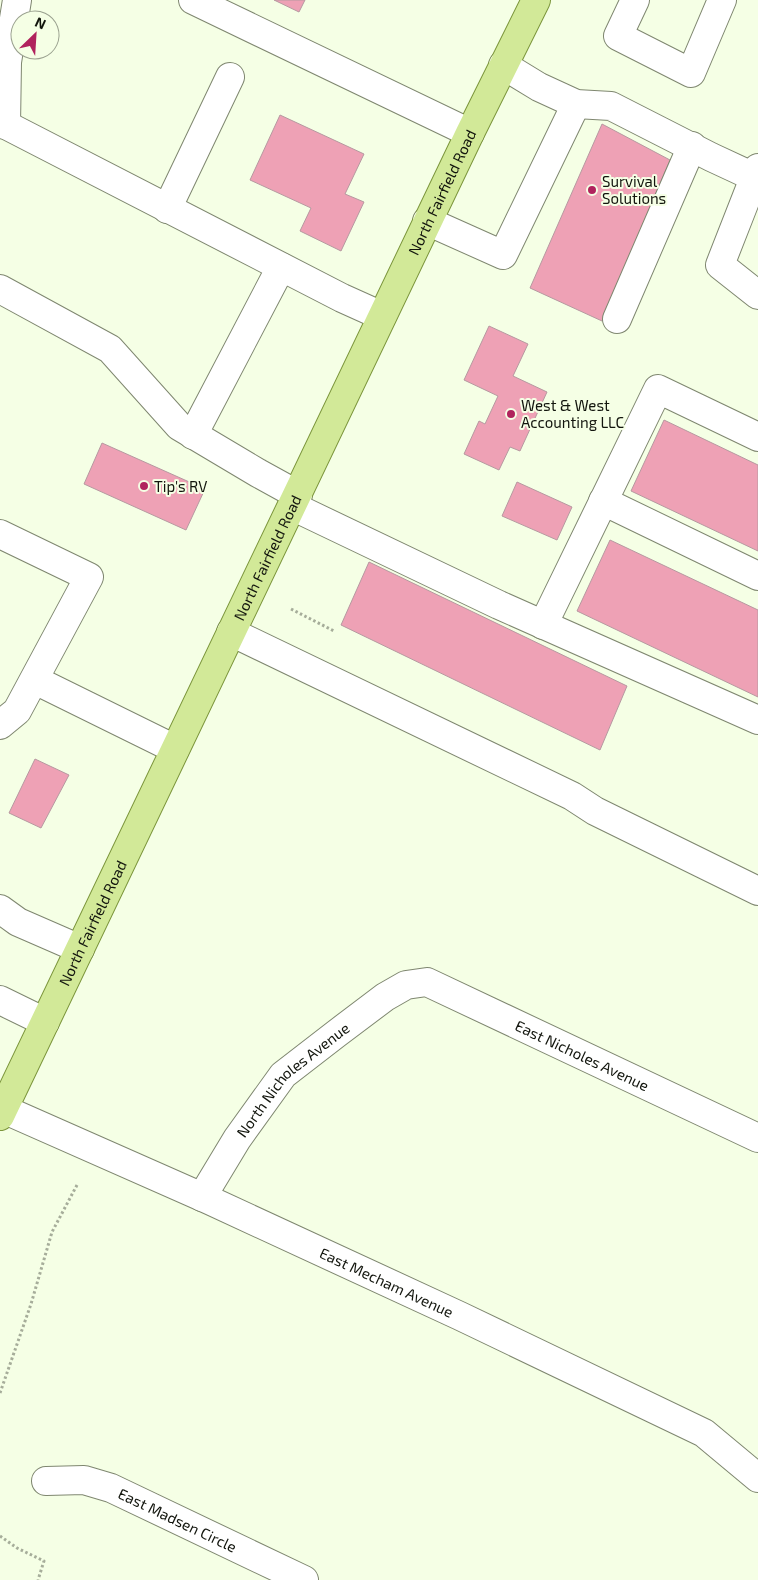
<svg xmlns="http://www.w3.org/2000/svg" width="758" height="1580" viewBox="0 0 758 1580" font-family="'Exo 2',sans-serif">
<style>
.building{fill:#eea1b5;stroke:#b699a0}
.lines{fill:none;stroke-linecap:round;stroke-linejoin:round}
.minor-casing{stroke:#7f8770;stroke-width:30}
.major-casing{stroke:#7b953b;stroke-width:30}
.path{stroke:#a6ad9a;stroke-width:3;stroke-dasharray:2.5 2.5;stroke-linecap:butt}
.minor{stroke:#fff;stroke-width:28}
.major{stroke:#d2e998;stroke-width:28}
.poi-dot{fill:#b0235d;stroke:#f5ffe5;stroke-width:2}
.labels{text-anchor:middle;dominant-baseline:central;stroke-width:4;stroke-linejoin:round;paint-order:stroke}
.poi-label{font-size:15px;fill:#12150d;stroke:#f5ffe5;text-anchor:start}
.street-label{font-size:15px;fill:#12150d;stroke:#f5ffe5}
</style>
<rect width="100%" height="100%" fill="#f5ffe5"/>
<!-- building -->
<path class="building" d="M274,0h31l-6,12z
M280,115l84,39 -19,40 19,8 -23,49 -41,-20 11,-23 -61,-28z
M602,124l68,36 -68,161 -72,-33z
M489,326l39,18 -15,32 34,16 -27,59 -10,-4 -11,23 -35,-16 15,-33 6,3 13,-28 -34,-16z
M664,420l94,45v86l-127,-60z
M102,443l103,46 -19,41 -102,-46z
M517,482l55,25 -15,33 -55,-24z
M610,540l148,70v87l-181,-86z
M369,562l258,124 -27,64 -259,-125z
M35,759l34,16 -28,53 -32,-15z"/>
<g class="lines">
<!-- minor casing -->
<g class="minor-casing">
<g id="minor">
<path d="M193,0l277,133"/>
<path d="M635,0l-17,36 73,37 31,-73"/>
<path d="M503,65l36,22 37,17 35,2 100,51 43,20"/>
<path d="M0,124l6,1 336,173 40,18"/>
<path d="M6,125l1,-63 10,-62"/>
<path d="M758,168l-38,97 38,30"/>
<path d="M167,209l63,-132"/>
<path d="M427,221l76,34 73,-151"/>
<path d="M0,289l110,60 69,77 79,47 40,22"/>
<path d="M617,319l75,-173"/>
<path d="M193,435l88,-168"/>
<path d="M603,501l155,75"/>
<path d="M292,506l207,99 259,115"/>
<path d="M0,534l89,43 -72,134 -17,14"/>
<path d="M543,625l115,-236 100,48"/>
<path d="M231,632l341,164 23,15 163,80"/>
<path d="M35,680l140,69"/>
<path d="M0,909l18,13 62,27"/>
<path d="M0,1000l45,22"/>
<path id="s1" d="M3,1109l206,91 251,116 244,117 54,45"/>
<path id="s2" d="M202,1197l35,-58 46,-64 53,-41 49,-37 21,-12 21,-3 331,156"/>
<path id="s3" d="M46,1481l38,-1 27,8 193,92"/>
</g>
</g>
<!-- major casing -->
<g class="major-casing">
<g id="major">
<path id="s4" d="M0,1116l470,-983 66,-133"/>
</g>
</g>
<!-- path -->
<path class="path" d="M291,609l43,22
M0,1393l31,-89 21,-72 25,-47
M0,1536l17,12 27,13 -6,19"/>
<!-- minor -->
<use href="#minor" class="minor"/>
<!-- major -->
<use href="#major" class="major"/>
</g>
<!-- markers -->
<g class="poi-dot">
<circle cx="592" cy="190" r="5"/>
<circle cx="511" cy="414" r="5"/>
<circle cx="144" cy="486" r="5"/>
</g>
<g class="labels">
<!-- poi labels -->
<g class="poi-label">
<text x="602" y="181">Survival<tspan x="602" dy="17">Solutions</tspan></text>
<text x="521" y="405">West &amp; West<tspan x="521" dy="17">Accounting LLC</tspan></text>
<text x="154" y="486">Tip's RV</text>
</g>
<!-- street labels -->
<g class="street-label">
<text stroke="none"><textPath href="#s4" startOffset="1024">North Fairfield Road</textPath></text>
<text stroke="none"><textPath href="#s4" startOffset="619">North Fairfield Road</textPath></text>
<text stroke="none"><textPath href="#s4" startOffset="214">North Fairfield Road</textPath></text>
<text stroke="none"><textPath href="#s2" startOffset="492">East Nicholes Avenue</textPath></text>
<text stroke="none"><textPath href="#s2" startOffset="150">North Nicholes Avenue</textPath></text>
<text stroke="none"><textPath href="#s1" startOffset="421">East Mecham Avenue</textPath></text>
<text stroke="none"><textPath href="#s3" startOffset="140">East Madsen Circle</textPath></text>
</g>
</g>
<!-- north arrow -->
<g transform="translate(35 35) rotate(25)"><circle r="24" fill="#f5ffe5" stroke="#9aa18f"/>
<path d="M0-4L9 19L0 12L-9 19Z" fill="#b0235d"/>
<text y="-8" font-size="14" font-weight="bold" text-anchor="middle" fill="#12150d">N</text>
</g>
</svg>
